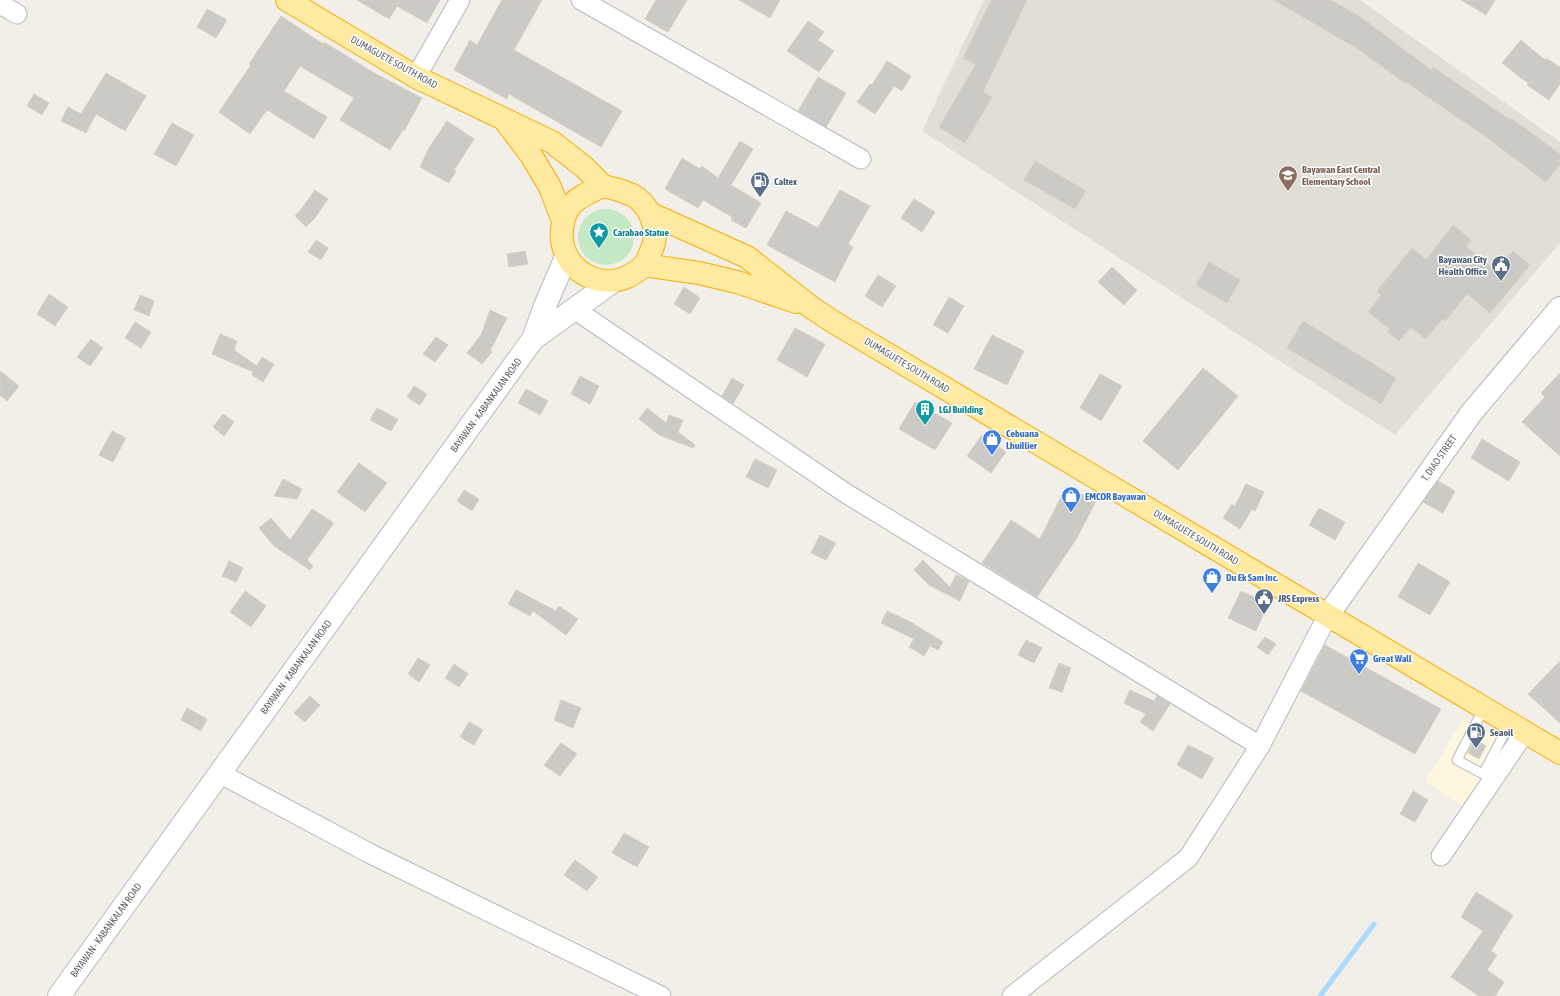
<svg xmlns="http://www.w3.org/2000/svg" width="1560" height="996" viewBox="0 0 1560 996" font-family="'Asap Condensed',sans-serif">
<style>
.commercial{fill:#fef7e0}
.education{fill:#e1ded6}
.green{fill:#c5e8c5}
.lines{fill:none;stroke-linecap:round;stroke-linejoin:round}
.stream{stroke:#aadaff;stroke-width:5}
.building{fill:#cccac5;stroke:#d6d1c6}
.service-casing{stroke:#b5b8bc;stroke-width:11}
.minor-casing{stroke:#b5b8bc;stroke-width:21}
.tertiary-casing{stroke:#b5b8bc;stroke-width:24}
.secondary-casing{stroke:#b6babf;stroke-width:24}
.trunk-casing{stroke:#f9ab00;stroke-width:24}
.service{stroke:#fff;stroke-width:9}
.minor{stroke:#fff;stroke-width:19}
.tertiary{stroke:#fff;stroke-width:22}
.secondary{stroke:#fff;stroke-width:22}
.trunk{stroke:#feeaa1;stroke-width:22}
.labels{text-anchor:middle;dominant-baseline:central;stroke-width:3;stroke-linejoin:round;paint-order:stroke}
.street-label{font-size:10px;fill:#5f6368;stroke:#fff}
.education-label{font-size:10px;font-weight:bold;fill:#785e54;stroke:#fff;text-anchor:start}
.service-label{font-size:10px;font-weight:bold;fill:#4e5e75;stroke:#fff;text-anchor:start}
.culture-label{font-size:10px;font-weight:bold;fill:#0d838f;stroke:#fff;text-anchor:start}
.shop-label{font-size:10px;font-weight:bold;fill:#366cbe;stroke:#fff;text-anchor:start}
</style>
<rect width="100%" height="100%" fill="#f1efe8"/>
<!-- commercial -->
<path class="commercial" d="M1464,717l43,26 -40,65 -42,-26z"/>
<!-- education -->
<path class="education" d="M984,0h376l200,142v101l-165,192 -473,-304z"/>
<!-- green -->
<path class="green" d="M578 237a28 28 0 1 1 56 0a28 28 0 1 1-56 0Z"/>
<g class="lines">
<!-- stream -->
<path class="stream" d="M1320,996l54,-72"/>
</g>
<!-- building -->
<path class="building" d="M357,0h83l-13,23 -30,-17 -8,13z
M502,0h40l-28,50 108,61 -21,36 -92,-53 -2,5 -53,-29 16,-30 7,5z
M656,0h31l-19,32 -23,-13z
M739,0h41l-10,18z
M991,0h36l-44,92 9,5 -27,46 -26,-16 37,-63 -13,-6z
M1274,0h57l31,18 69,52 2,-3 77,53 1,-2 49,36v10l-14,18 -64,-48 -76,-52 -1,1 -47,-34z
M1461,0h34l-9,15z
M207,9l20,11 -11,18 -19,-11z
M281,16l42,28 1,-2 52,32 46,24 -18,33 -1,-1 -13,20 -50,-30 14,-22 -54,-32 -16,25 43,26 -13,22 -47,-29 -17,24 -31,-22 32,-47 -2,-1z
M808,21l16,11 -6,8 16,11 -15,21 -32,-21z
M1521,40l24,20 1,-2 14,9v17l-11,16 -22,-15 2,-1 -27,-21z
M887,61l24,15 -9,15 -8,-5 -19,28 -18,-12 13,-18 2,1z
M106,73l40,23 -21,35 -29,-17 -10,19 -25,-12 7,-14 13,7z
M818,77l28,16 -20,34 -28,-16z
M34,94l15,9 -7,12 -15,-9z
M447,121l27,18 -20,31 2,1 -7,12 -29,-16 9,-19z
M172,123l22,12 -18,31 -22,-12z
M740,141l13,8 -22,36 30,18 -15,25 -15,-8 1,-3 -29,-17 -5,8 -33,-19 17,-31 18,11 2,-3 16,12z
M1035,161l51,30 -11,18 -51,-29z
M315,190l13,9 -14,20 -8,8 -11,-11 8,-9z
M840,190l30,16 -22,38 5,3 -18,35 -68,-37 19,-34 32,17z
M914,199l21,13 -13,20 -21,-14z
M1453,225l18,15 -5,6 30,25 17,-20 17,14 -40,48 -23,-19 -22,27 -2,-2 -18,20 -14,-12 -12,14 -12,-9 3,-3 -22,-17 13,-17 -4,-4 35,-43 14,12z
M316,240l12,8 -7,12 -13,-8z
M525,251l3,13 -19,3 -2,-13z
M1209,262l31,18 -13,23 -31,-18z
M1112,267l25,23 -13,15 -26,-23z
M878,275l18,11 -14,21 -17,-11z
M684,287l16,11 -10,16 -16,-10z
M49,294l19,13 -13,19 -18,-12z
M140,295l14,6 -5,15 -15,-6z
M949,297l15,9 -16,27 -15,-8z
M490,310l17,8 -17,33 2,1 -10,12 -15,-11 14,-18z
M1303,321l93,57 -15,26 -94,-56z
M135,322l16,10 -10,16 -16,-10z
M795,328l30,16 -18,33 -30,-17z
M220,334l17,7 -3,9 23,16 5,-9 12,7 -11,18 -11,-7 1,-3 -41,-18z
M992,335l32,16 -17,34 -33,-16z
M436,337l12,8 -13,17 -12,-8z
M91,339l12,9 -13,18 -13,-9z
M1203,368l35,28 -60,74 -35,-29z
M0,371l19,15 -12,15 -7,-6z
M1560,373v83l-38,-34 23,-25 -4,-4z
M1100,374l22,12 -21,35 -21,-13z
M580,376l19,10 -9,18 -19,-10z
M732,378l12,7 -11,19 -11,-8z
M414,386l13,8 -7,11 -13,-8z
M526,389l22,12 -8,14 -22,-12z
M915,402l37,21 -17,27 -36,-21z
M377,408l21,11 -7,12 -21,-11z
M647,408l19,15 3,-8 14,5 -5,12 17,13 -2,3 -34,-13 -20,-16z
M223,414l11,8 -10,14 -11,-9z
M112,431l14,7 -13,24 -14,-7z
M982,435l24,17 -15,21 -24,-17z
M1482,439l38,23 -11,19 -38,-23z
M755,459l22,11 -9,18 -22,-11z
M359,463l28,20 -22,29 -28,-20z
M283,479l19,10 -5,10 -23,-3z
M1438,481l17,10 -12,22 -20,-11z
M1246,484l18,8 -9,19 -3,-2 -12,20 -17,-11 9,-14 3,2z
M1066,487l30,14 -19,37 -40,59 -55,-34 29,-43 29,19z
M464,490l15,9 -7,12 -15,-10z
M1319,508l26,14 -10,18 -26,-15z
M312,509l22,14 -27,37 6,6 -3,4 -36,-24 -15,-18 12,-10 19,22z
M820,535l16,8 -10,17 -15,-7z
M923,560l27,27 6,-12 13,6 -9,20 -31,-16 -15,-15z
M229,561l14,7 -7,14 -14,-6z
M1418,563l32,19 -20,33 -32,-18z
M516,590l40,21 3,-5 19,13 -12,16 -33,-24 -3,5 -22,-12z
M245,591l21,15 -15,21 -21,-15z
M1241,591l27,13 -12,27 -28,-13z
M887,611l22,10 34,21 -5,8 -8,-4 -6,10 -15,-9 5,-8 -33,-16z
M1265,637l11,7 -8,11 -11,-8z
M1026,640l16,8 -8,15 -16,-8z
M1325,645l116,64 -26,45 -114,-63z
M418,658l12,7 -11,17 -11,-8z
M1560,661v62l-32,-29z
M1059,663l12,5 -9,24 -13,-4z
M454,664l14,10 -9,13 -14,-9z
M1130,690l24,11 3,-5 13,8 -17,27 -13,-9 6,-8 -22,-11z
M310,696l10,9 -15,17 -11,-9z
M561,700l20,8 -8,20 -19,-8z
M187,708l20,11 -6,12 -20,-11z
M469,722l14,8 -9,15 -14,-8z
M1475,739l11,7 -7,13 -11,-6z
M561,743l16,11 -17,22 -16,-11z
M1188,745l26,13 -12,21 -25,-14z
M1413,791l15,9 -13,22 -15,-8z
M624,833l25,14 -12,20 -25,-14z
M575,860l23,17 -11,14 -23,-16z
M1476,892l37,23 -22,36 6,4 -10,15 17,12 -9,14h-16l-28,-19 32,-46 -22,-14z"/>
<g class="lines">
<!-- service casing -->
<g class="service-casing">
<path id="service" d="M1484,708l-27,52 26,14 27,-51"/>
</g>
<!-- minor casing -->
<g class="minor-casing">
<path id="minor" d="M581,0l280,159
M0,4l17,10
M416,77l44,-77
M574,309l273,185 413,252
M219,773l150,80 292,143
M1441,856l84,-124
M1012,996l176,-138 72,-112 68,-131"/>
</g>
<!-- tertiary casing -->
<g class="tertiary-casing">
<path id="tertiary" d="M1328,615l144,-203 88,-104"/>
</g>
<!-- secondary casing -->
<g class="secondary-casing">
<path id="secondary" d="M533,339l79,-57
M59,996l474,-657 12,-33 21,-49"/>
</g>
<!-- trunk casing -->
<g class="trunk-casing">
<path id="trunk" d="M287,0l129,77 136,65 32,25 19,19
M506,122l25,33 19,32 13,34
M603,186c12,3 24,5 34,12 16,12 23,38 13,55 -1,4 -3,8 -5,11 -6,7 -15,12 -23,15 -32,9 -64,-16 -60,-50 1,-8 4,-19 10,-25 9,-9 20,-13 31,-18z
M649,213l98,44 65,51 23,15 725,430
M644,265l55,8 38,9 59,20"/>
</g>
<!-- service -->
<use href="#service" class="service"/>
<!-- minor -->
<use href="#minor" class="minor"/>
<!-- tertiary -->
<use href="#tertiary" class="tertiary"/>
<!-- secondary -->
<use href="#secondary" class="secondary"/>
<!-- trunk -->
<use href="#trunk" class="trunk"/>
</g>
<!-- icons -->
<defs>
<g id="school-pin" transform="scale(1)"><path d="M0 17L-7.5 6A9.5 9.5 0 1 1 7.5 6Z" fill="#8d6e63" stroke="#fff"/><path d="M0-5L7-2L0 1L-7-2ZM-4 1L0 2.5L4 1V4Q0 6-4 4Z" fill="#fff"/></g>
<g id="fuel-pin" transform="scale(1)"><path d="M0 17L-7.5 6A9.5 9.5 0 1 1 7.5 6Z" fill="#5c6f8a" stroke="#fff"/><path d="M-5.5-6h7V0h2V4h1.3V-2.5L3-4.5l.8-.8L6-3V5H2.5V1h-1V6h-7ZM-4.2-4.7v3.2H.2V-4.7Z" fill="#fff"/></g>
<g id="sight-pin" transform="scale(1)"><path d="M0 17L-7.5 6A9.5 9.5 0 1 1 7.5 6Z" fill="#0f9aa8" stroke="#fff"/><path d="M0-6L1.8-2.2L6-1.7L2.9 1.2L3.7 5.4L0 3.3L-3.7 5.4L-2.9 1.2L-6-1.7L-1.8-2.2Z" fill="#fff"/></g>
<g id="civic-pin" transform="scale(1)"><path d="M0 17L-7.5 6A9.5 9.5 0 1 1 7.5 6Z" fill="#5c6f8a" stroke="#fff"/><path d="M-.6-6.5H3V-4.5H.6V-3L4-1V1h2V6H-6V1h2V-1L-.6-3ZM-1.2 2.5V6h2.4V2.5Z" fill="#fff"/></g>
<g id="building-pin" transform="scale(1)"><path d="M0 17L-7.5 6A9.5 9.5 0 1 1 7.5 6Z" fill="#0f9aa8" stroke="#fff"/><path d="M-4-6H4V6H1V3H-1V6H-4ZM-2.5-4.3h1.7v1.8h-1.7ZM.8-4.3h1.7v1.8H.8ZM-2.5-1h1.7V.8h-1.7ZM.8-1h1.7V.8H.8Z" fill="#fff"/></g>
<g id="shop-pin" transform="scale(1)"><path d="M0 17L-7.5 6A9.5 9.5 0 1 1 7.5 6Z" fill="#3f7fe0" stroke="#fff"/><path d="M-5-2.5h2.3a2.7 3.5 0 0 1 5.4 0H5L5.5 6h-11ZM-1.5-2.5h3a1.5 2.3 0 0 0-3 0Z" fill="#fff"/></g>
<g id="supermarket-pin" transform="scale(1)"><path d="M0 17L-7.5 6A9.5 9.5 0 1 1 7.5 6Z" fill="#3f7fe0" stroke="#fff"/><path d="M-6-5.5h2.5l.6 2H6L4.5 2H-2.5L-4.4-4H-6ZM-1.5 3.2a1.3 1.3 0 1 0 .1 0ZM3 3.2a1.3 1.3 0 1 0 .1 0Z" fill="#fff"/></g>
</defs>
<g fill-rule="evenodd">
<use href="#school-pin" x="1288" y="175"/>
<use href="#fuel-pin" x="760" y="181"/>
<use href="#sight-pin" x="599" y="232"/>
<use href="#civic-pin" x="1501" y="265"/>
<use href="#building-pin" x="925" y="409"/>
<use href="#shop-pin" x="992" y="439"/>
<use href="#shop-pin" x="1071" y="496"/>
<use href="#shop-pin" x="1212" y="577"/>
<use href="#civic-pin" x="1264" y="598"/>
<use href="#supermarket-pin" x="1359" y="658"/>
<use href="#fuel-pin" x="1476" y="732"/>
</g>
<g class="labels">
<!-- street labels -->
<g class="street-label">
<text transform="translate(394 62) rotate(29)">DUMAGUETE SOUTH ROAD</text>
<text transform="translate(907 365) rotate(31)">DUMAGUETE SOUTH ROAD</text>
<text transform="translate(486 405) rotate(-54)">BAYAWAN - KABANKALAN ROAD</text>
<text transform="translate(1439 458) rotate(-55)">T. DIAO STREET</text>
<text transform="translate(1196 537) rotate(31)">DUMAGUETE SOUTH ROAD</text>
<text transform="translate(296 667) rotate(-54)">BAYAWAN - KABANKALAN ROAD</text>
<text transform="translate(106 930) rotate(-54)">BAYAWAN - KABANKALAN ROAD</text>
</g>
<!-- education labels -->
<g class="education-label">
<text x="1302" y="169">Bayawan East Central<tspan x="1302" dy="12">Elementary School</tspan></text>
</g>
<!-- service labels -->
<g class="service-label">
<text x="774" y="181">Caltex</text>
<text x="1487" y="259" text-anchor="end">Bayawan City<tspan x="1487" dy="12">Health Office</tspan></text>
<text x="1278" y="598">JRS Express</text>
<text x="1490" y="732">Seaoil</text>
</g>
<!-- culture labels -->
<g class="culture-label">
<text x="613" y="232">Carabao Statue</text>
<text x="939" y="409">LGJ Building</text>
</g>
<!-- shop labels -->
<g class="shop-label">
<text x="1006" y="433">Cebuana<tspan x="1006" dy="12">Lhuillier</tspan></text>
<text x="1085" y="496">EMCOR Bayawan</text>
<text x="1226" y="577">Du Ek Sam Inc.</text>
<text x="1373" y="658">Great Wall</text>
</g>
</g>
</svg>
